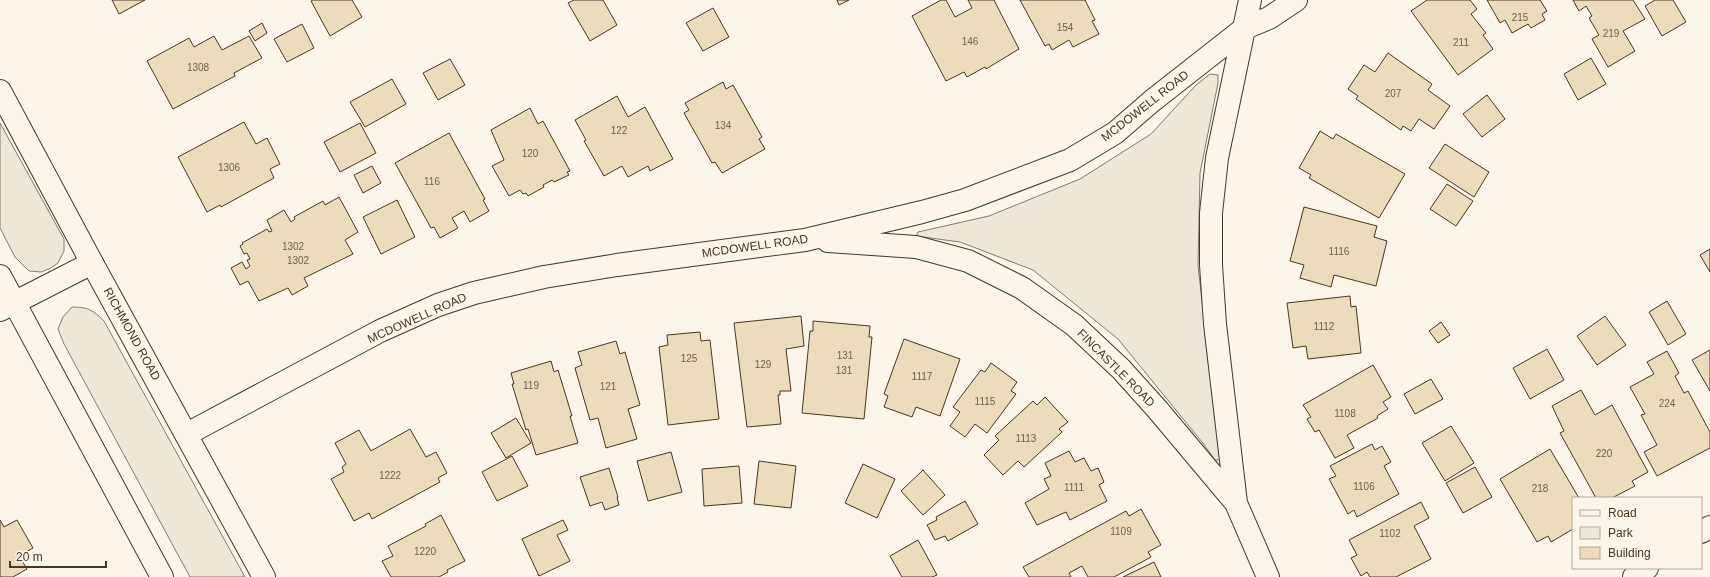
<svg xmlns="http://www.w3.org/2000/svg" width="1710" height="577" viewBox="0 0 1710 577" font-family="Helvetica,sans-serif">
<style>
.green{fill:#ede6d9;stroke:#887966}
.building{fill:#ecdcbc;stroke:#4a3520}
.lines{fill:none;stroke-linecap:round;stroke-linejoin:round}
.street-casing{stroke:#4a3520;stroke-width:24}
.primary-casing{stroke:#4a3520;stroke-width:24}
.street{stroke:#fbf6e9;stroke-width:22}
.primary{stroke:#fbf6e9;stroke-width:22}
.labels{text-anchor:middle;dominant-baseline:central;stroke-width:3;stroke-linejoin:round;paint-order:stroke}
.number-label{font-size:10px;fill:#725f47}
.street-label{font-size:12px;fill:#4a3520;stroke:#fbf6e9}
</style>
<rect width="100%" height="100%" fill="#fbf6e9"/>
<!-- green -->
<path class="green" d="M1210,74l8,1v8l-18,90 -2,93 13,113 14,81h-10l-13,-18 -84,-103 -85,-69 -73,-28 -44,-6 2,-4 71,-16 91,-37 71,-45 45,-49z
M0,123l64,116v12l-6,12 -7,5 -10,4 -12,-1 -14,-14 -15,-29z
M72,307c16,0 21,3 32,14l141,256h-55l-126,-233 -6,-15 5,-12z"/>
<!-- building -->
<path class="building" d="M112,0h33l-26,14z
M313,0h39l10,17 -32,19 -19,-35z
M574,0h29l14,25 -27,16 -22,-38z
M837,0h12l-10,5z
M941,0h5l9,17 17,-9 -4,-8h26l25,49 -33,20 -1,-2 -18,10 -3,-5 -18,9 -34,-65z
M1020,0h65l10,20 -3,1 7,13 -26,13 -4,-7 -17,10 -3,-6 -4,2z
M1427,0h43l7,9 -6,5 15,19 -3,2 10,14 -35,26 -47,-64z
M1487,0h53l7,11 -5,3 3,6 -14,8 -3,-4 -16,9 -7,-13 -5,3z
M1573,0h60l12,19 -22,12 12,20 -27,16 -16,-28 7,-4 -10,-17 3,-2 -6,-10 -7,5z
M1655,0h18l13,22 -24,14 -17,-30z
M713,8l16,29 -26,14 -17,-28z
M262,23l5,10 -12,8 -6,-10z
M302,24l12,24 -27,14 -13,-23z
M214,36l8,14 27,-14 13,22 -28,15 1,3 -62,33 -26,-48 42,-23 5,9z
M1388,53l44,31 -4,6 22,16 -16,23 -15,-10 -8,12 -8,-5 -2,4 -45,-31 2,-3 -10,-7 16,-24 11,7z
M1591,58l15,26 -28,16 -14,-26z
M450,59l15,26 -27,15 -15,-27z
M392,79l14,25 -41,23 -15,-25z
M723,82l3,7 7,-4 29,52 -3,2 6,10 -43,24 -7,-11 -3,1 -28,-50 5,-3 -4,-7z
M1487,95l18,24 -23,18 -19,-23z
M617,96l11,21 17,-10 28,52 -23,12 -2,-5 -20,11 -6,-11 -18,10 -20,-35 2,-1 -11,-20z
M530,108l8,16 5,-3 27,50 -3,1 2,3 -15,7 -2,-2 -9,5 1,2 -16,9 -2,-3 -3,1 -3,-4 -11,6 -17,-30 12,-6 -13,-30z
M244,122l12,22 11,-6 13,26 -10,5 4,9 -53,29 -1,-2 -13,7 -29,-55z
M360,123l16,30 -36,19 -16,-30z
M1320,131l13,8 3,-5 69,40 -26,44 -70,-40 2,-3 -12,-7z
M449,133l36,66 -2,1 6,11 -19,11 -6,-11 -12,7 6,10 -18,10 -6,-11 -3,1 -36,-65z
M1445,144l44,28 -15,25 -45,-29z
M372,166l9,17 -18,10 -9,-18z
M1447,184l26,17 -17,25 -26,-17z
M339,197l19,35 -13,8 8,14 -49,24 4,8 -16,9 -4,-7 -29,13 -11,-20 -8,4 -9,-17 11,-6 4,7 4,-3 -3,-6 3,-1 -3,-6 -3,1 -4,-8 3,-2 -1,-1 25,-14 2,3 3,-1 -5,-11 17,-10 7,12 4,-3 -1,-2 29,-16 2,4z
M397,200l18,37 -34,17 -18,-37z
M1304,207l73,19 -3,11 13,4 -11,45 -42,-11 -3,12 -31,-9 4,-13 -14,-4z
M1710,249v23l-10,-17z
M1350,296l1,11 5,-1 5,47 -53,6 -2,-13 -13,2 -6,-45z
M1667,301l19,33 -18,11 -19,-33z
M801,316l3,30 -18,3 5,42h-11v4h-2l3,29 -34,3 -13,-104z
M1605,316l21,29 -29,20 -20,-29z
M813,321l57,5 -1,11h3l-8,82 -62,-6 8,-82h3z
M1441,322l9,13 -12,8 -9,-12z
M700,332l1,9 9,-1 9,79 -51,6 -9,-78 9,-2 -1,-10z
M904,339l56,20 -20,57 -24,-9 -4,10 -28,-10 4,-11 -4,-2z
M616,341l4,13 5,-2 15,53 -12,4 9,30 -31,9 -8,-30 -8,2 -15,-52 7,-3 -4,-13z
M1547,349l17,31 -34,19 -17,-31z
M1710,350v41l-18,-31z
M1667,351l12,22 -4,3 9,17 4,-2 22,41v16l-53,28 -13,-24 13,-7 -16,-30 4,-1 -15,-27 24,-13 -7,-12z
M551,361l3,11 4,-2 14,46h-2l8,27 -42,12 -8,-26 -2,1 -14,-46h2l-3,-11z
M991,363l26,19 -6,9 5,3 -29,39 -12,-9 -10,13 -15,-11 10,-14 -7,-5 28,-37 4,2z
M1373,365l18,32 -8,5 5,7 -11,7 1,2 -31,17 7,13 -19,10 -16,-28 -4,2 -8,-13 4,-2 -8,-12z
M1431,379l12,20 -28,15 -11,-20z
M1581,390l14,25 17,-10 36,67 -16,9 3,5 -23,12h-16l-36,-65 4,-2 -12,-25z
M1045,397l23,25 -9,7 3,3 -38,35 -6,-6 -15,14 -19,-20 15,-15 -4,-4 38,-35 4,4z
M516,418l15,25 -25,15 -15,-25z
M1451,426l23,37 -29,18 -23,-38z
M410,429l16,28 10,-5 11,21 -9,5 2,4 -68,37 -3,-6 -15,8 -23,-42 13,-7 -2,-5 4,-3 -11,-21 24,-13 12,21z
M1372,444l3,6 7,-4 9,16 -7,4 15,28 -42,23 -3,-7 -6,4 -19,-35 7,-3 -6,-10z
M1550,449l29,49h-6v31l-22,13 -3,-6 -11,6 -37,-63z
M1069,451l6,11 9,-4 7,13 7,-3 6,14 -5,3 8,16 -37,19 -4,-8 -29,13 -12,-22 24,-14 -5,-10 7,-3 -6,-13z
M671,452l11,40 -34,9 -11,-40z
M512,456l16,30 -31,15 -15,-29z
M759,461l37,5 -5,42 -37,-4z
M863,464l32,15 -18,39 -32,-15z
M739,466l3,37 -38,3 -2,-37z
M1475,467l17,30 -29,16 -17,-30z
M609,468l9,29h-1l2,8 -14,5 -3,-8 -12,4 -10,-29z
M923,470l22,25 -22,20 -22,-24z
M965,501l13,23 -30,17 -3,-5 -10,4 -8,-15 10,-5 -1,-3z
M1421,502l8,16 -15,8 17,33 -35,18h-26l-3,-5 -6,4 -10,-18 6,-3 -8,-15z
M1141,509l20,36 -13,7 3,5 -37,20h-26l-6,-11 -13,7 2,4h-42l-6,-10 103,-56 3,5z
M441,515l24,46 -18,9 1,2 -9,5h-48l-9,-16 11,-5 -5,-10 38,-20 -1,-2z
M0,520l4,7 13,-7 16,28 -14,8 8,13 -14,8h-13z
M563,520l5,10 -11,5 13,26 -31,15 -17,-37z
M918,540l19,35 -5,2h-30l-12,-21z
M1154,562l7,15h-38z"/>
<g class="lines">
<!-- street casing -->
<g class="street-casing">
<path id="street" d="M1250,0l-33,158 -6,55v52l4,59 21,179 32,74
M828,241l88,6 52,14 54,27 52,37 47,44 36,40 79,94
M0,310l92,-47
M187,434l193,-103 58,-26 36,-12 70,-16 73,-12 188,-25 117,-28 43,-12 105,-40 45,-27 37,-32 93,-73 24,-10 27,-18
M1701,532l9,-5
M1634,577l13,-9"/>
</g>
<!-- primary casing -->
<g class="primary-casing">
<path id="primary" d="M0,91l92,172 172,314
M0,276l162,301"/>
</g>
<!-- street -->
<use href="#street" class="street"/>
<!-- primary -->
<use href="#primary" class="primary"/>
</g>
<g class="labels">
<!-- number labels -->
<g class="number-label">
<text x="1520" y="17">215</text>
<text x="1065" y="27">154</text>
<text x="1611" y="33">219</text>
<text x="970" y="41">146</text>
<text x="1461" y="42">211</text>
<text x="198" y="67">1308</text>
<text x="1393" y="93">207</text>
<text x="723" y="125">134</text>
<text x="619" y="130">122</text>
<text x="530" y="153">120</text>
<text x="229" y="167">1306</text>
<text x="432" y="181">116</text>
<text x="293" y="246">1302</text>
<text x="1339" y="251">1116</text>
<text x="298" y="260">1302</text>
<text x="1324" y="326">1112</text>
<text x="845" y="355">131</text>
<text x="689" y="358">125</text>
<text x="763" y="364">129</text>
<text x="844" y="370">131</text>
<text x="922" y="376">1117</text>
<text x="531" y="385">119</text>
<text x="608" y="386">121</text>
<text x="985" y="401">1115</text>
<text x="1667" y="403">224</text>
<text x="1345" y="413">1108</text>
<text x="1026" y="438">1113</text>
<text x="1604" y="453">220</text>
<text x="390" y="475">1222</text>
<text x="1364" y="486">1106</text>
<text x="1074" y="487">1111</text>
<text x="1540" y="488">218</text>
<text x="1121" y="531">1109</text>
<text x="1390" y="533">1102</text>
<text x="425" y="551">1220</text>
</g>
<!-- street labels -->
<g class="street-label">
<text transform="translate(1145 106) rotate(-38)">MCDOWELL ROAD</text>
<text transform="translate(755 246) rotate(-8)">MCDOWELL ROAD</text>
<text transform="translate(417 318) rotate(-24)">MCDOWELL ROAD</text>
<text transform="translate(132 334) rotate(61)">RICHMOND ROAD</text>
<text transform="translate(1116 368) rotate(45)">FINCASTLE ROAD</text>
</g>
</g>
<!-- legend -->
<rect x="1572" y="497" width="130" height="72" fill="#fbf6e9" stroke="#b4a999"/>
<rect x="1580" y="510" width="20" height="6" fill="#fbf6e9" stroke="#b4a999"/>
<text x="1608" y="517" font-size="12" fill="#4a3520">Road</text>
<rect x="1580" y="527" width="20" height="12" fill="#ede6d9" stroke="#b4a999"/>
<text x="1608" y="537" font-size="12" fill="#4a3520">Park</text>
<rect x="1580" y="547" width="20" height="12" fill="#ecdcbc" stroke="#b4a999"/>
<text x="1608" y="557" font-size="12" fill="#4a3520">Building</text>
<!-- scale -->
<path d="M10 561v6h96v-6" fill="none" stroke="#4a3520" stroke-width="2"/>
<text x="16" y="561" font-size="12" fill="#4a3520" stroke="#fbf6e9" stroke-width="3" paint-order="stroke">20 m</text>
</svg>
